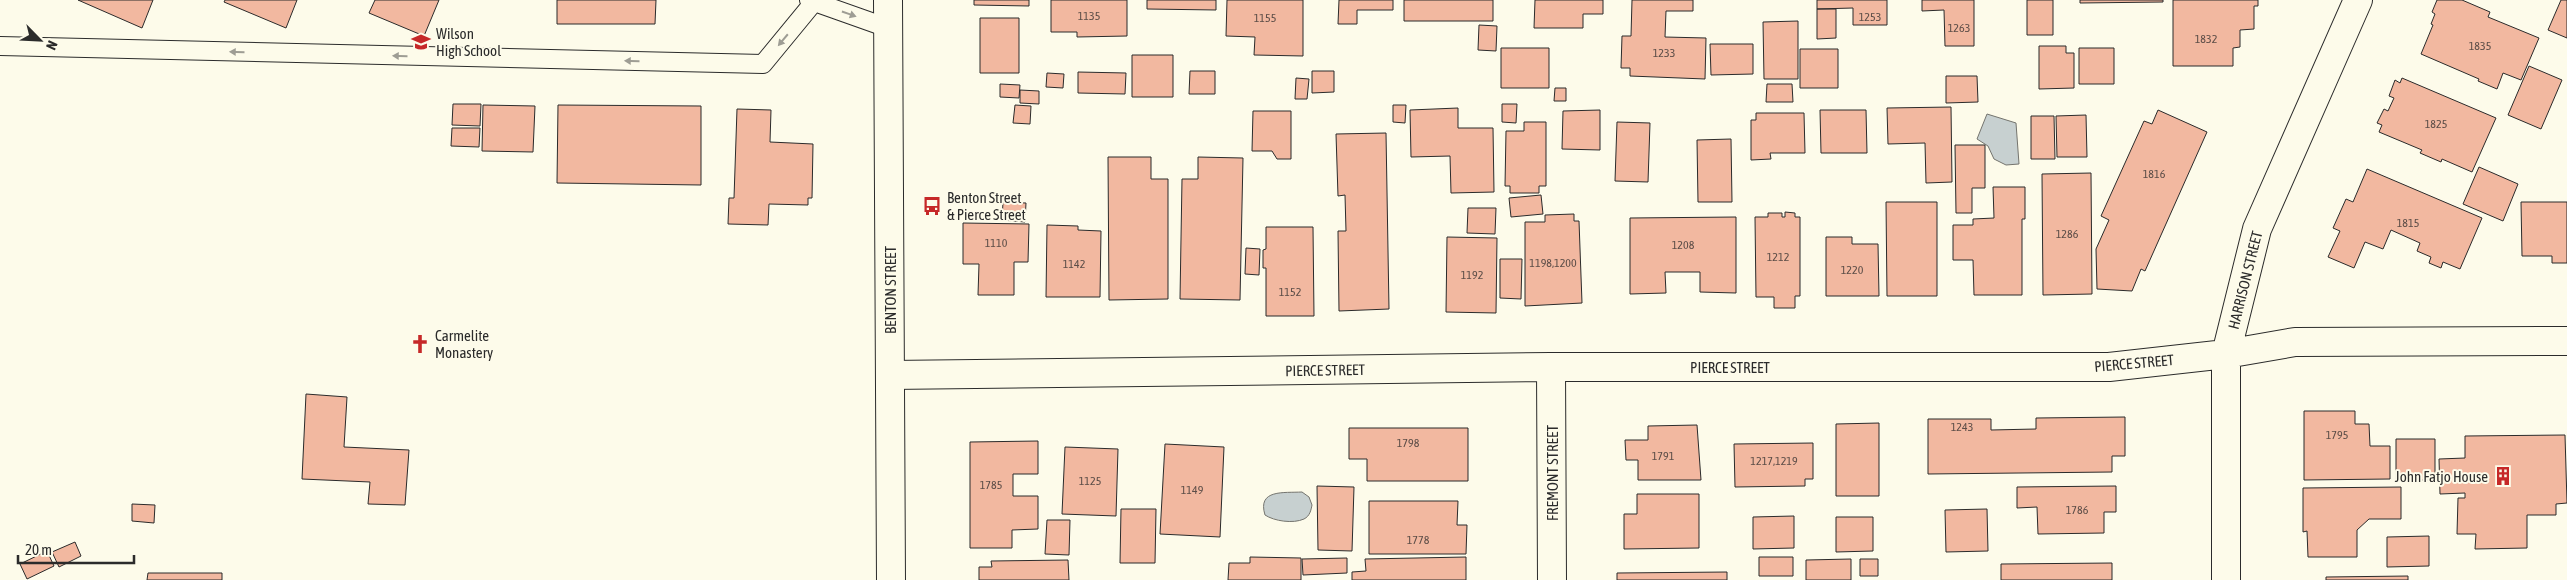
<svg xmlns="http://www.w3.org/2000/svg" width="2567" height="580" viewBox="0 0 2567 580" font-family="'Asap Condensed',sans-serif">
<style>
.water{fill:#c7d0d0;stroke:#74746e}
.building{fill:#f2b8a0;stroke:#2b2b2b}
.lines{fill:none;stroke-linecap:round;stroke-linejoin:round}
.service-casing{stroke:#2b2b2b;stroke-width:20}
.minor-casing{stroke:#2b2b2b;stroke-width:30}
.secondary-casing{stroke:#2b2b2b;stroke-width:30}
.service{stroke:#fdfbea;stroke-width:18}
.minor{stroke:#fdfbea;stroke-width:28}
.secondary{stroke:#fdfbea;stroke-width:28}
.oneway{fill:#9e9d94}
.labels{text-anchor:middle;dominant-baseline:central;stroke-width:4;stroke-linejoin:round;paint-order:stroke}
.number-label{font-size:12px;fill:#5d4e48}
.poi-label{font-size:15px;fill:#2b2b2b;stroke:#fdfbea;text-anchor:start}
.street-label{font-size:15px;fill:#2b2b2b;stroke:#fdfbea}
</style>
<rect width="100%" height="100%" fill="#fdfbea"/>
<!-- water -->
<path class="water" d="M1987,114l29,9 3,41 -13,1 -12,-6 -6,-13 -11,-7z
M1302,492l7,5 3,8c-1,5 -2,11 -8,14 -11,5 -30,2 -39,-4 -8,-26 19,-22 37,-23z"/>
<!-- building -->
<path class="building" d="M78,0h75l-11,28z
M225,0h72l-11,28 -62,-26z
M375,0h64l-15,36 -55,-23z
M557,0h99l-1,24h-98z
M974,0h55v6l-55,-1z
M1051,0h76v36l-50,1v-5h-26z
M1147,0h69v10l-69,-1z
M1227,0h76v56l-49,-1 1,-18 -29,-1z
M1339,0h54v10h-36v14h-19z
M1404,0h89v21h-89z
M1535,0h68v14h-20v14h-49z
M1632,0h61v11h-27l-1,26 41,1 -1,41 -75,-3v-8h-9l1,-32h9z
M1817,0h70v25h-34v-17l-36,1z
M1922,0h52v46h-29l-1,-36 -22,1z
M2027,0h26v35h-26z
M2080,0h83v2l-83,1z
M2173,0h85v6h-4v23l-14,1v17l-7,1v18h-60z
M2437,0h25l28,12 -2,5 51,21 -18,42 -18,-7 -6,16 -19,-8 1,-2 -58,-25 12,-29 -2,-1 4,-10 -3,-2z
M2561,0h6v38l-19,-8z
M1817,9h19v29l-19,1z
M980,18h39v55h-39z
M1798,21v58h-34l-1,-57z
M1479,25l18,1 -1,25 -18,-1z
M1710,44h43v30l-42,1z
M2039,46h27v7h8v35l-35,1z
M1501,48h48v40h-48z
M2079,48h35v36h-35z
M1800,49h38v39h-38z
M1132,55h41v42h-41z
M2529,66l33,14 -21,49 -33,-14z
M1190,71h25v23h-26z
M1312,71h22v21l-22,1z
M1078,72l48,1 -1,21 -47,-1z
M1047,73l17,1 -1,14 -17,-1z
M1946,76h31l1,26 -32,1z
M1296,78l13,1 -2,20h-12z
M2402,78l94,40 -24,54 -30,-13 -1,3 -21,-9 2,-3 -43,-18 3,-7 -5,-2 7,-14 4,2 6,-13 -5,-2 6,-16 5,3z
M1000,84l20,1 -1,13 -19,-1z
M1767,84h25l1,18h-27z
M1555,88h11v13h-12z
M1020,90l19,1v13l-19,-1z
M453,104h28l-1,22 -28,-1z
M1502,104h15l-1,19 -14,-1z
M483,105l52,1 -2,46 -51,-1z
M558,105l143,1v79l-144,-2z
M1015,105l16,1 -1,18 -17,-1z
M1393,105h13l-1,18 -12,-1z
M1951,107l1,75 -26,1 -1,-40 -37,1 -1,-36z
M1458,108v20h35l1,64 -43,1 -1,-37 -39,1 -1,-47z
M737,109l34,1 -1,32 43,2 -1,54h-4v7l-39,-1 -1,21 -40,-1 1,-26h5z
M1600,110v40l-38,-1 1,-38z
M1820,110h46l1,43h-46z
M2158,110l49,22 -62,139 -4,-2 -9,22 -35,-2 -1,-40 13,-29 -8,-4 43,-95 8,3z
M1253,111h38v48h-14l-5,-8h-20z
M1756,113h48l1,40h-35l1,6 -20,1v-40h5z
M2086,115l1,42h-30l-1,-41z
M2031,116h23l1,43h-24z
M1524,122h22v64h-7v7h-29v-7h-5l1,-55h18z
M1617,122l33,1 -2,59 -33,-1z
M452,128h28l-1,19 -28,-1z
M1386,133l3,176 -50,2 -1,-80h8l-1,-36 -7,1 -2,-62z
M1731,139l1,63h-34l-1,-62z
M1955,145h30v43h-13v25h-16z
M1108,157h43v22h17v120l-59,1z
M1198,157l45,1 -3,142 -60,-1 2,-120h16z
M2479,167l39,17 -15,37 -40,-17z
M2367,169l115,49 -22,51 -17,-7 -2,6 -12,-5 2,-6 -14,-6 3,-8 -29,-13 -8,19 -18,-7 -11,26 -26,-11 12,-26 -7,-3 13,-29 7,3z
M2091,173l1,121 -49,1 -1,-121z
M1993,187h32v32h-3v76h-48l-1,-35h-20v-35h20v-6l21,-1z
M1541,195l2,19 -32,3 -2,-19z
M1003,202l23,1 -1,19 -23,-2z
M1886,202h51v94h-50z
M2521,202h46v61h-15v-7h-30z
M1468,208h28l-1,26 -28,-1z
M1785,212l10,1v4h5v79h-5v12h-21v-11h-18l-1,-80h13v-4h14v4h3z
M1574,214v7h5l3,82 -57,3v-84h20v-7z
M1736,217v76l-36,-1v-20h-35l1,21 -36,1v-76z
M963,223l66,1 -1,38h-14v33h-36l1,-31h-16z
M1047,225l31,1v4l23,1 -1,66h-54z
M1266,227h47l1,89h-48v-48h-3v-18l3,-1z
M1447,237l50,1 -1,75 -50,-1z
M1826,237h26v7h26l1,52h-53z
M1246,248l14,1 -1,26 -14,-1z
M1500,259h22l-1,40 -21,-1z
M306,394l41,3 -3,50 65,3 -4,55 -37,-1 2,-22 -68,-3z
M2304,411h51v13h14l1,22h20v33l-86,1z
M2125,417v39h-13v16l-184,2v-55h63v11l45,-1v-11z
M1879,423v73h-43v-72z
M1697,425l4,55h-63v-20h-12l-1,-20h23v-14z
M1349,428h119v53h-101v-22h-18z
M2565,435l2,68 -11,1v11h-29v33l-52,1 1,-15h-19l1,-36h7v-5l-25,1 -1,-35 26,-1v-22z
M2396,439h39v41h-39z
M1038,441v33h-25v22h25v33l-26,1v18h-42v-106z
M1813,443v36h-8v7l-70,1 -1,-43z
M1165,444l59,3 -4,90 -60,-3z
M1065,447l53,2 -2,67 -54,-2z
M1317,486l37,1 -2,64 -34,-1z
M2116,486v26h-12v21l-66,1 -1,-27 -20,1v-21z
M2401,487v32h-32l-12,11v27h-49l-1,-26 -4,1v-44z
M1637,494h62v54l-75,1v-35h13z
M1369,501h89l-1,24h10l-1,29h-97z
M132,504l23,1 -1,18 -22,-2z
M1121,509h35l-1,54h-35z
M1987,509l1,42 -42,1 -1,-42z
M1794,516v32l-41,1v-32z
M1836,517h37v34l-37,1z
M1047,520h23l-1,35 -24,-1z
M2429,536v30l-42,1v-30z
M75,542l6,14 -22,11 -7,-15z
M47,551l7,15 -27,13 -7,-15z
M1250,557l51,1v22h-73l1,-17h21z
M1466,557v23h-114v-8l14,-1 -1,-12z
M1759,557h34v19h-34z
M1347,558v15l-44,2 -1,-16z
M1851,559v21h-45v-20z
M1860,559h18v17h-18z
M1068,560l1,20h-90v-13h13l-1,-6z
M2112,563v17h-111v-16z
M1727,572v8h-110v-7z
M148,573h74v7h-75z
M2408,576v4h-82v-3z"/>
<g class="lines">
<!-- service casing -->
<g class="service-casing">
<path id="service" d="M809,0l79,28
M0,46l763,18 51,-62"/>
</g>
<!-- minor casing -->
<g class="minor-casing">
<path id="minor" d="M1551,367l1,213
M890,375l661,-8h558l117,-13 69,-12 272,-1
M2226,580v-226l31,-125 101,-229"/>
</g>
<!-- secondary casing -->
<g class="secondary-casing">
<path id="secondary" d="M888,0l3,580"/>
</g>
<!-- service -->
<use href="#service" class="service"/>
<!-- minor -->
<use href="#minor" class="minor"/>
<!-- secondary -->
<use href="#secondary" class="secondary"/>
</g>
<!-- one-way arrows -->
<defs><path id="oneway-solid" d="M-6-.8H1V-3.2L6.5 0L1 3.2V.8H-6Z" transform="scale(1.25)"/></defs>
<g class="oneway">
<use href="#oneway-solid" transform="translate(849 14) rotate(19)"/>
<use href="#oneway-solid" transform="translate(783 40) rotate(130)"/>
<use href="#oneway-solid" transform="translate(237 52) rotate(-179)"/>
<use href="#oneway-solid" transform="translate(400 56) rotate(-179)"/>
<use href="#oneway-solid" transform="translate(632 61) rotate(-179)"/>
</g>
<!-- icons -->
<defs>
<g id="school-bare" transform="scale(1.5)"><path d="M0-5L7-2L0 1L-7-2ZM-4 1L0 2.5L4 1V4Q0 6-4 4Z" fill="#c62828" stroke="#fdfbea" stroke-width="2.5" paint-order="stroke"/></g>
<g id="bus-bare" transform="scale(1.5)"><path d="M-5-6H5V4H4V6H2V4H-2V6H-4V4H-5ZM-3.5-4V0h7V-4ZM-3.5 1.2v1.5H-2V1.2ZM2 1.2v1.5H3.5V1.2Z" fill="#c62828" stroke="#fdfbea" stroke-width="2.5" paint-order="stroke"/></g>
<g id="church-bare" transform="scale(1.5)"><path d="M-1.2-6h2.4v3.5h3.3v2.4h-3.3V6h-2.4V-.1h-3.3v-2.4h3.3Z" fill="#c62828" stroke="#fdfbea" stroke-width="2.5" paint-order="stroke"/></g>
<g id="building-bare" transform="scale(1.5)"><path d="M-4-6H4V6H1V3H-1V6H-4ZM-2.5-4.3h1.7v1.8h-1.7ZM.8-4.3h1.7v1.8H.8ZM-2.5-1h1.7V.8h-1.7ZM.8-1h1.7V.8H.8Z" fill="#c62828" stroke="#fdfbea" stroke-width="2.5" paint-order="stroke"/></g>
</defs>
<g fill-rule="evenodd">
<use href="#school-bare" x="421" y="42"/>
<use href="#bus-bare" x="932" y="206"/>
<use href="#church-bare" x="420" y="344"/>
<use href="#building-bare" x="2503" y="476"/>
</g>
<g class="labels">
<!-- number labels -->
<g class="number-label">
<text x="1089" y="16">1135</text>
<text x="1870" y="17">1253</text>
<text x="1265" y="18">1155</text>
<text x="1959" y="28">1263</text>
<text x="2206" y="39">1832</text>
<text x="2480" y="46">1835</text>
<text x="1664" y="53">1233</text>
<text x="2436" y="124">1825</text>
<text x="2154" y="174">1816</text>
<text x="2408" y="223">1815</text>
<text x="2067" y="234">1286</text>
<text x="996" y="243">1110</text>
<text x="1683" y="245">1208</text>
<text x="1778" y="257">1212</text>
<text x="1553" y="263">1198,1200</text>
<text x="1074" y="264">1142</text>
<text x="1852" y="270">1220</text>
<text x="1472" y="275">1192</text>
<text x="1290" y="292">1152</text>
<text x="1962" y="427">1243</text>
<text x="2337" y="435">1795</text>
<text x="1408" y="443">1798</text>
<text x="1663" y="456">1791</text>
<text x="1774" y="461">1217,1219</text>
<text x="1090" y="481">1125</text>
<text x="991" y="485">1785</text>
<text x="1192" y="490">1149</text>
<text x="2077" y="510">1786</text>
<text x="1418" y="540">1778</text>
</g>
<!-- poi labels -->
<g class="poi-label">
<text x="436" y="33">Wilson<tspan x="436" dy="17">High School</tspan></text>
<text x="947" y="197">Benton Street<tspan x="947" dy="17">&amp; Pierce Street</tspan></text>
<text x="435" y="335">Carmelite<tspan x="435" dy="17">Monastery</tspan></text>
<text x="2488" y="476" text-anchor="end">John Fatjo House</text>
</g>
<!-- street labels -->
<g class="street-label">
<text transform="translate(2245 280) rotate(-76)">HARRISON STREET</text>
<text transform="translate(890 290) rotate(-90)">BENTON STREET</text>
<text transform="translate(2134 363) rotate(-5)">PIERCE STREET</text>
<text x="1730" y="367">PIERCE STREET</text>
<text transform="translate(1325 370) rotate(-1)">PIERCE STREET</text>
<text transform="translate(1552 473) rotate(-90)">FREMONT STREET</text>
</g>
</g>
<!-- north arrow -->
<g transform="translate(40 40) rotate(114)" stroke="#fdfbea" stroke-width="4" paint-order="stroke">
<path d="M0-4L9 19L0 12L-9 19Z" fill="#2b2b2b"/>
<text y="-8" font-size="14" font-weight="bold" text-anchor="middle" fill="#2b2b2b">N</text>
</g>
<!-- scale -->
<path d="M18 555v8h116v-8" fill="none" stroke="#2b2b2b" stroke-width="2.5"/>
<text x="25" y="555" font-size="15" fill="#2b2b2b" stroke="#fdfbea" stroke-width="4" paint-order="stroke">20 m</text>
</svg>
